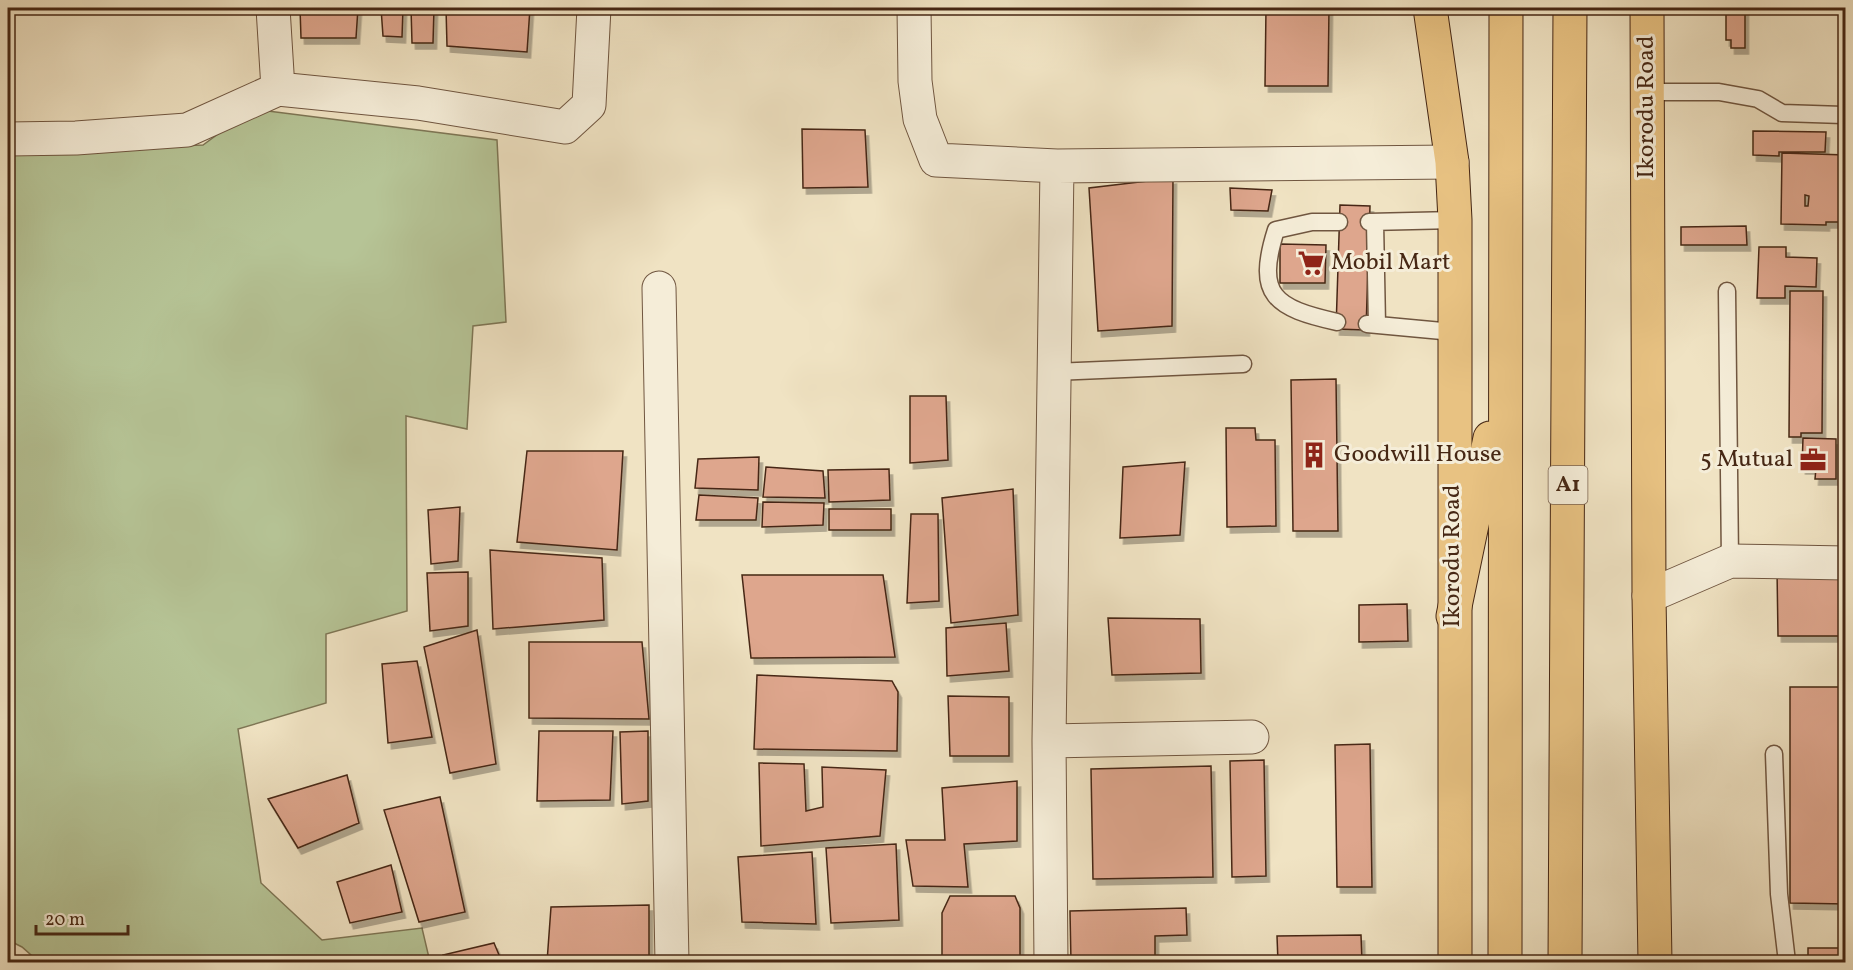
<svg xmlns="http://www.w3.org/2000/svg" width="1853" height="970" viewBox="0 0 1853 970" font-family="Vollkorn,serif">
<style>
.green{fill:#b6c496;stroke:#7e7655;stroke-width:1.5}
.building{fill:#dea68d;stroke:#462714;stroke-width:1.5;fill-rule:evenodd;filter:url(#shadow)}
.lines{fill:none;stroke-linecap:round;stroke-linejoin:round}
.service-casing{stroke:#705640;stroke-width:19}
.minor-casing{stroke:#705640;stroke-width:35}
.primary-casing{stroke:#462714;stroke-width:35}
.motorway-casing{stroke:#462714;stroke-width:35}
.service{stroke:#f5edd8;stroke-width:16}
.minor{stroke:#f5edd8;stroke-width:33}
.primary{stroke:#e8c282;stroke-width:33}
.motorway{stroke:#e8c282;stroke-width:33}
.labels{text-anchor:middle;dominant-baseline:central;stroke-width:6;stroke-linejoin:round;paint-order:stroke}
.shield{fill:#f5edd8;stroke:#7a624f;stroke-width:1.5}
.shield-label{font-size:22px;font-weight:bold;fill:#462714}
.street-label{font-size:24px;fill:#462714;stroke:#f5edd8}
.poi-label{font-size:24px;fill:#462714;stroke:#f5edd8;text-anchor:start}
</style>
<defs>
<filter id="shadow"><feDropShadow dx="3.5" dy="6" stdDeviation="0" flood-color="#0004"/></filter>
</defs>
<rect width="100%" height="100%" fill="#f0e3c3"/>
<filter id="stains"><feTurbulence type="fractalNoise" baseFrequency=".00333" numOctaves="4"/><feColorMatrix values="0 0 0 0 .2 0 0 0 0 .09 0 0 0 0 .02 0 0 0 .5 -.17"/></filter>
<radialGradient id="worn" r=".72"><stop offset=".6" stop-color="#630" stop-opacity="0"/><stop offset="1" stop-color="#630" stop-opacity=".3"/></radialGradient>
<!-- green -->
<path class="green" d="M252,109l245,31 9,182 -33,4 -6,103 -61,-13 1,195 -81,23v69l-88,26 23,154 61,57 100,-12 8,34h-391l-17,-15 -14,-7v-789l195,-6z"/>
<!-- building -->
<path class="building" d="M300,8h58l-2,30h-55z
M381,8h22l-1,29 -19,-1z
M411,8h23l-1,35h-21z
M446,8h84l-3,44 -80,-6z
M1266,8h63l-1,78h-63z
M1726,8h19v40h-14v-8h-5z
M802,129l63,1 3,57 -65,1z
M1753,131l73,1 -1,20h-46v4l-26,-1z
M1782,153l64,2v70h-6l1,-3h-15v3l-45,-1zM1805,195l4,1 -1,10h-3z
M1173,178l-1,148 -74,5 -9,-143z
M1230,188l42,2 -4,21 -37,-1z
M1340,205l30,1 -4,124 -30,-1z
M1746,226l1,19h-66v-18z
M1280,244l46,1 -1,38h-45z
M1759,247h27v10l31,1 -1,29 -31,-1v12h-28z
M1842,249h4v23h-5z
M1790,291h33l-1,142h-21v4h-12z
M1336,379l2,152h-45l-2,-151z
M910,396h36l2,64 -38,3z
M1226,428h29l1,12h19l1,86 -49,1z
M1803,438l33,1v40h-21l1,-11h-14z
M527,451h96l-6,99 -100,-8z
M759,457l-1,33 -63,-2 3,-29z
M1185,462l-5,73 -60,3 3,-71z
M766,467l57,4 2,27 -62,-1z
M889,469l1,31 -61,2 -1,-32z
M1013,489l5,126 -67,8 -9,-125z
M699,495l59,3 -2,22h-60z
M763,502l61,1 -1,22 -61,2z
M460,507l-2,54 -27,3 -3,-54z
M829,509h62v21h-62z
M911,514h27l1,87 -32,2z
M490,550l112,8 2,62 -111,9z
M1777,570h69v66h-68z
M468,572v54l-38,5 -3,-58z
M742,575h141l12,82 -144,1z
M1407,604l1,37 -49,1v-37z
M1108,618l92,1 1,54 -89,2z
M1006,623l3,48 -62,5 -1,-48z
M477,630l19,134 -46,9 -26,-126z
M529,642h113l7,77 -120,-1z
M417,661l15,76 -44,6 -6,-79z
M757,675l135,6 6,11 -1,59 -143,-2z
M1790,687h56v217l-56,-1z
M948,696l61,1v59h-59z
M539,731h74l-3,69 -73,1z
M648,731v70l-26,3 -2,-72z
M1370,744l2,143h-35l-2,-142z
M1264,760l2,116 -34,1 -2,-116z
M759,763l45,1 2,47 17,-4 -1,-40 64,3 -6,66 -119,10z
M1211,766l2,111 -120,2 -2,-110z
M347,775l12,48 -61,25 -30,-49z
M1017,781v60l-53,3 4,43 -55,-1 -7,-46h39l-3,-52z
M440,797l25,115 -46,10 -35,-112z
M896,844l3,76 -68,3 -5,-75z
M812,852l4,72 -74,-2 -4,-65z
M391,865l11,47 -52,11 -13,-41z
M950,896h65l5,12v54h-78v-49z
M649,905v56l-102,1 4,-55z
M1186,908l1,27 -32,1v24l56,-1v3h-140l-1,-51z
M1361,935l1,27h-84l-1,-26z
M494,943l8,19h-56l-3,-7z
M1808,948h38v14h-38z"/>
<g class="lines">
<!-- service casing -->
<g class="service-casing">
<path id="service" d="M1646,92h73l39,7 24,14 61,2
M1369,222l86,-2
M1375,222l2,103
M1727,291l3,270
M1337,322c-62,-14 -82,-26 -61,-92l36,-8h27
M1367,324l86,8
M1054,372l189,-8
M1774,754l5,140 8,68"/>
</g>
<!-- minor casing -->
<g class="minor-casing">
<path id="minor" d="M273,8l5,81
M914,8l1,73 5,38 16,41 121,6 395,-4
M8,139l68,-1 111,-8 91,-41 140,14 147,24 24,-22 5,-97
M659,288l13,674
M1649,596l81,-35 116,2
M1049,741l203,-4
M1051,962l-2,-221 8,-575"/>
</g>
<!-- primary casing -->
<g class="primary-casing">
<path id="primary" d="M1430,8l22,154 3,58v742
M1647,8l2,588 6,366"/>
</g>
<!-- motorway casing -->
<g class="motorway-casing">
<path id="motorway" d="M1453,616l37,-178
M1505,962l1,-954
M1565,962l5,-954"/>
</g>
<!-- service -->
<use href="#service" class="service"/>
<!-- minor -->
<use href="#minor" class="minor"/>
<!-- primary -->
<use href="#primary" class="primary"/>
<!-- motorway -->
<use href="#motorway" class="motorway"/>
</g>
<!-- icons -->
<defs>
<g id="supermarket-bare" transform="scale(2.07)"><path d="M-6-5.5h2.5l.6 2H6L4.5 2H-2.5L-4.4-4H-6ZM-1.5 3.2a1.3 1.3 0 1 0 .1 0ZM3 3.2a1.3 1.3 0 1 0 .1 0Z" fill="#8f2418" stroke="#f5edd8" stroke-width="2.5" paint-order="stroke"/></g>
<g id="building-bare" transform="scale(2.07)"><path d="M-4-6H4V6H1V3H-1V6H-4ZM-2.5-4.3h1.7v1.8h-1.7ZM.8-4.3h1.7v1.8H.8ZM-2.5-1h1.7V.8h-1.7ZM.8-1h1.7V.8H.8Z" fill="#8f2418" stroke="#f5edd8" stroke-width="2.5" paint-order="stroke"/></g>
<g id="office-bare" transform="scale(2.07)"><path d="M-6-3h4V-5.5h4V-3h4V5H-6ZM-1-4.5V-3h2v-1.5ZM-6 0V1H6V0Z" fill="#8f2418" stroke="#f5edd8" stroke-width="2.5" paint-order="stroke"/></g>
</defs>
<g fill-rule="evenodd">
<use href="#supermarket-bare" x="1311" y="263"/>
<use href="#building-bare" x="1314" y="455"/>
<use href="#office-bare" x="1813" y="460"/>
</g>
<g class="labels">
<!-- shield labels -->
<rect class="shield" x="1548.5" y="466" width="39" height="38" rx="4.5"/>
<g class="shield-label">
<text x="1568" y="485">A1</text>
</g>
<!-- street labels -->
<g class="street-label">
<text transform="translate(1647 107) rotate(-90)">Ikorodu Road</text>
<text transform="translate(1453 556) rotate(-90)">Ikorodu Road</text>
</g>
<!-- poi labels -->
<g class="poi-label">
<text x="1331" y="263">Mobil Mart</text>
<text x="1334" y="455">Goodwill House</text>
<text x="1793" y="460" text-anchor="end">5 Mutual</text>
</g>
</g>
<!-- margin -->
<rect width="1853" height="970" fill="none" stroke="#f0e3c3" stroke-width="30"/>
<rect x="9" y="9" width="1835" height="952" fill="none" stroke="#462714" stroke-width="3"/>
<rect x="15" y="15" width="1823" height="940" fill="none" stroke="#462714" stroke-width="1.5"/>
<!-- scale -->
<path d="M36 925v9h92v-9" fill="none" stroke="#462714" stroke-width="3"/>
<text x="45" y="925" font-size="18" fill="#462714" stroke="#f5edd8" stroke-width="4.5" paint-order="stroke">20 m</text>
<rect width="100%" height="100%" filter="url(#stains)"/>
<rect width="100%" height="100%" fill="url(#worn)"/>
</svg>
